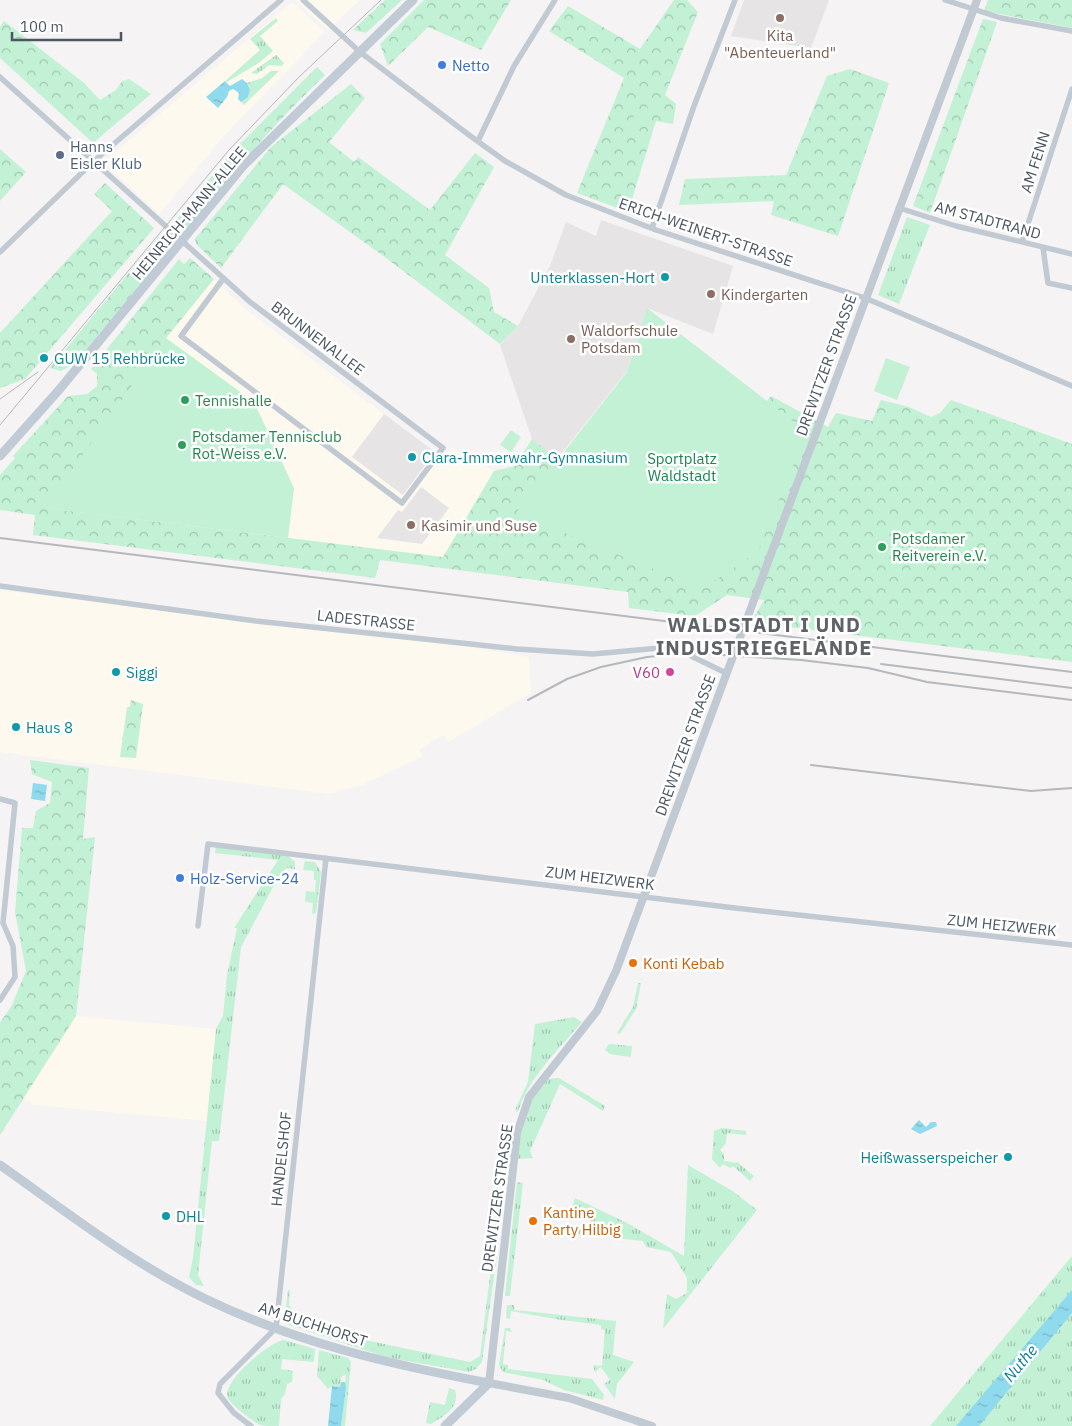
<svg xmlns="http://www.w3.org/2000/svg" width="1072" height="1426" viewBox="0 0 1072 1426" font-family="'IBM Plex Sans',sans-serif">
<style>
.commercial{fill:#fdf9ef}
.education{fill:#e6e4e5}
.grass{fill:url(#grass-tufts)}
.forest{fill:url(#forest-crowns)}
.park{fill:#c3f1d5}
.water{fill:url(#water-ripples)}
.lines{fill:none;stroke-linecap:round;stroke-linejoin:round}
.minor{stroke:#c1cad2;stroke-width:5.5}
.tertiary{stroke:#c1cad2;stroke-width:8}
.secondary{stroke:#c1cbd6;stroke-width:9}
.tram{stroke:#b5b8bd;stroke-width:1}
.rail{stroke:#b5b8bd;stroke-width:2}
.education-dot{fill:#8d6e63;stroke:#fff;stroke-width:2}
.shop-dot{fill:#3f7fe0;stroke:#fff;stroke-width:2}
.service-dot{fill:#5c6f8a;stroke:#fff;stroke-width:2}
.culture-dot{fill:#0f9aa8;stroke:#fff;stroke-width:2}
.leisure-dot{fill:#2e9e5b;stroke:#fff;stroke-width:2}
.hotel-dot{fill:#d1479c;stroke:#fff;stroke-width:2}
.food-dot{fill:#e8710a;stroke:#fff;stroke-width:2}
.labels{text-anchor:middle;dominant-baseline:central;stroke-width:5;stroke-linejoin:round;paint-order:stroke}
.education-label{font-size:15px;fill:#785e54;stroke:#fff;text-anchor:start}
.shop-label{font-size:15px;fill:#366cbe;stroke:#fff;text-anchor:start}
.service-label{font-size:15px;fill:#4e5e75;stroke:#fff;text-anchor:start}
.street-label{font-size:15px;fill:#4a5661;stroke:#fff}
.culture-label{font-size:15px;fill:#0d838f;stroke:#fff;text-anchor:start}
.leisure-label{font-size:15px;fill:#27864d;stroke:#fff;text-anchor:start}
.park-label{font-size:15px;fill:#17864f;stroke:#fff}
.hotel-label{font-size:15px;fill:#b23c85;stroke:#fff;text-anchor:end}
.food-label{font-size:15px;fill:#c56008;stroke:#fff;text-anchor:start}
.water-label{font-size:16px;font-style:italic;fill:#0c7c9b;stroke:#fff}
.district-label{font-size:20px;font-weight:bold;letter-spacing:1px;fill:#5f6368;stroke:#fff}
</style>
<defs>
<pattern id="grass-tufts" width="24" height="20" patternUnits="userSpaceOnUse" patternTransform="scale(1.25)"><rect width="24" height="20" fill="#c3f1d5"/><path d="M3 7l-1-3M5 7V3M7 7l1-3M15 17l-1-3M17 17v-4M19 17l1-3" fill="none" stroke="#a0c6b0"/></pattern>
<pattern id="forest-crowns" width="20" height="18" patternUnits="userSpaceOnUse" patternTransform="scale(1.25)"><rect width="20" height="18" fill="#c3f1d5"/><path d="M2 6a3 3 0 1 1 6 0M12 15a3 3 0 1 1 6 0" fill="none" stroke="#a0c6b0"/></pattern>
<pattern id="water-ripples" width="26" height="14" patternUnits="userSpaceOnUse" patternTransform="scale(1.25)"><rect width="26" height="14" fill="#90daee"/><path d="M2 4q2-2 4 0t4 0M15 11q2-2 4 0t4 0" fill="none" stroke="#78b4c4"/></pattern>
</defs>
<rect width="100%" height="100%" fill="#f5f3f3"/>
<!-- commercial -->
<path class="commercial" d="M295,0h65l-32,30z
M292,2l33,30 -102,105 -64,77 -48,-44 -4,-11z
M214,279l31,30 198,150 9,-12 42,24 -51,86 -155,-19 6,-50 -40,-86 -88,-64z
M0,590l251,32 218,25 60,10 2,36 -83,49 -5,-7 -24,15 4,6 -61,29 -34,9 -328,-42z
M76,1016l140,13 -9,92 -173,-16 -10,-8z"/>
<!-- education -->
<path class="education" d="M744,0h85l-18,48 -80,-12z
M601,220l132,46 -20,68 -66,-26 -20,63 -70,88 -25,-20 -32,-94 18,-19 32,-60 16,-44 30,14z
M384,414l51,38 -32,43 -51,-38z
M421,487l28,21 -27,36 -45,-6 21,-28 4,2z"/>
<!-- grass -->
<path class="grass" d="M276,18l2,3 -18,15 13,15 -13,11 -33,20 -2,-1 35,-31 -10,-11z
M276,55l8,8 -2,3 -13,-1 -12,9 -6,-1z
M271,71h8l-35,34 -3,-3 7,-5 2,-7 -3,-7 15,-5z
M907,217l23,8 -31,79 -21,-9z
M216,847l71,8 8,7v7l-9,-1 -13,19 -32,60 -22,194h-7l-14,134 6,11 -8,-1 -7,-8 4,-19 23,-229 7,-13 4,-41 10,-47h-3l44,-68 -63,-7z
M305,861l10,1 6,10 -5,41 -4,1 1,-11 -8,-1 1,-11 9,1 1,-12h-2v-9l-11,-1z
M638,983h3l-5,26 -16,25 -3,-1 16,-26z
M574,1017l8,5c-23,27 -54,56 -64,90l-3,-2 13,-28 7,-58z
M609,1044l23,2 -1,11 -21,-3 -5,-4z
M559,1078l46,28 -2,5 -43,-27 -30,67 3,7 -17,1 5,-26 11,-35 16,-19z
M722,1128l24,3v4l-19,-2 -1,10 -6,7 4,4v7l12,2 1,-1 17,14 -4,5 -17,-15 -3,2 -7,-4 -3,4 -8,-9 2,-28z
M688,1165l46,27 23,18 -94,119 4,-35 9,5 11,-6v-15l-16,-26 -25,-5 -3,-6 -66,-7 -4,-5h16l1,-20 -18,-2 3,-9 52,25 57,33z
M517,1182l6,1 -13,113h-5z
M493,1253l4,2 -15,107 -6,7 -7,3 -84,-15 -101,-34 4,-33h2l-1,15 14,22 167,35 10,-6z
M1072,1256v170h-142z
M507,1305h7v5l11,1 91,10 -3,34 21,7 -17,22 -2,15 -11,-15 6,-4 -9,-13 -6,5 -2,-7 9,1 3,-36 -4,-1v-4l-46,-6 -44,-8 -1,8 -4,-1z
M505,1328h5l2,4 -6,-1 -3,33 5,1v4l84,10 12,16 -1,5 -39,-10 -21,-10 -40,-8 -4,-7z
M284,1340l31,9 -1,13 -32,-3 -1,10 12,2 -1,11 -5,2 -2,10 -4,5 -2,27c-5,0 -14,0 -19,-1 -7,-4 -33,-22 -33,-30 -1,-16 42,-53 57,-55z
M319,1350l29,8 3,4 -6,64h-4l5,-52 -5,3 -1,10 -8,-1 -4,3 -11,-13z
M449,1388l6,2c5,18 -11,26 -24,34l-5,-1 4,-21 15,3z"/>
<!-- forest -->
<path class="forest" d="M385,0h17l-36,33 -13,-3z
M424,0h87l-30,50 -53,-23 -40,39 -8,-22z
M674,0h13l11,12 -33,83 11,9 -3,20 -17,-3 -28,91 -51,-19 47,-115 -75,-47 19,-25 72,43z
M988,0h84v28l-88,-17z
M983,19l14,3 -67,191 -17,-7z
M4,21l79,61 17,18 16,-10 6,-9 7,-2 22,15 -58,49 -93,-85v-31z
M317,67l8,8c-52,50 -94,99 -139,155l-10,-10 55,-67z
M850,69l39,14 -51,153 -67,-21 3,-14 -95,4 6,-26 101,-4 41,-99z
M351,84l14,14 -36,44 25,20 4,-5 72,53 45,-57 19,14 -49,88 44,33 5,24 24,14 -18,18 -118,-89 -99,-71 -62,84 -25,-24 -1,-5 76,-92z
M0,149l26,23 -26,29z
M105,183l49,45 -129,151 -25,9v-55l112,-122 -18,-17z
M161,234l4,4 -2,9 5,4 -92,112 -15,8 -11,-3z
M190,258l24,21 -48,59 -120,170 397,49 51,-86 21,-5 17,-27 25,20 3,12 197,-57 14,-18 57,31 8,-14 36,8 9,-21 28,7 22,10 9,-4 11,-13 121,44v218l-317,-39 -4,-1 13,-22 -37,-5 -32,21 -66,-8 -1,-16 -248,-32 -5,18 -342,-43 2,-20 -35,-5v-35l15,-17 -2,-2 55,-60 19,-2 10,-8v-12l-6,-5 88,-110 5,5z
M131,700l12,4 -7,54 -16,-1 7,-50h3z
M30,760l59,8 -6,71 12,-2 -19,179 -76,119v-112l12,-18 14,-34 -11,-59 7,-84h11l3,-17 14,-8 2,-21 -20,-8z"/>
<!-- park -->
<path class="park" d="M647,106l3,17 -31,5z
M647,308l160,124 -49,119 -55,38 -187,-76 111,-141z
M166,338l88,64 40,86 -6,50 -243,-30z
M886,358l24,9 -13,33 -23,-9z
M511,430l10,7 -10,15 -11,-7z"/>
<!-- water -->
<path class="water" d="M242,79l5,4 3,7 -2,7 -7,5 -3,-3 1,-6 -6,-4 -4,2 -2,6 -9,11 -12,-11 19,-16 5,5z
M33,783l14,2 -2,16 -14,-2z
M919,1120l7,7 5,-5h5l1,4 -17,8 -9,-5z
M1072,1290v23l-93,113h-23z
M341,1382h4l1,5 -5,39h-13l4,-40 8,1z"/>
<g class="lines">
<!-- minor -->
<path class="minor" d="M303,0l57,52 109,83 36,26 61,34 90,35 209,68 207,88
M945,0l56,18 71,13
M0,77l250,225 193,146 -41,55 -221,-167 42,-57
M478,141l36,-75 41,-66
M899,208l57,18 116,28
M652,228l42,-122 41,-106
M1022,242l50,-153
M1043,248l5,35 24,5
M0,252l94,-91 187,-161
M0,586l256,35 261,28 76,5 67,-6 25,5 41,20
M0,799l15,4 -12,120 10,23 2,31 -15,23
M198,926l10,-82 527,64 337,37
M251,1426l-17,-13 -16,-20 2,-9 56,-56 50,-470"/>
<!-- tertiary -->
<path class="tertiary" d="M652,1426l-83,-28 -80,-15 28,-250 12,-36 68,-86 19,-40 361,-971"/>
<!-- secondary -->
<path class="secondary" d="M0,456l59,-66 185,-225 169,-165
M0,1165c68,48 134,100 210,136 88,42 183,64 279,82
M445,1426l44,-43"/>
<!-- tram -->
<path class="tram" d="M0,399l38,-27
M0,425l229,-275 70,-73 82,-77"/>
<!-- rail -->
<path class="rail" d="M0,538l1072,134
M881,664l191,24
M528,700l39,-21 34,-12 46,-10 45,-4 109,7 67,8 59,14 145,18
M811,765l220,26 41,-3"/>
</g>
<!-- markers -->
<g class="education-dot">
<circle cx="780" cy="18" r="5"/>
<circle cx="711" cy="294" r="5"/>
<circle cx="571" cy="339" r="5"/>
<circle cx="411" cy="525" r="5"/>
</g>
<g class="shop-dot">
<circle cx="442" cy="65" r="5"/>
<circle cx="180" cy="878" r="5"/>
</g>
<circle class="service-dot" cx="60" cy="155" r="5"/>
<g class="culture-dot">
<circle cx="665" cy="277" r="5"/>
<circle cx="44" cy="358" r="5"/>
<circle cx="412" cy="457" r="5"/>
<circle cx="116" cy="672" r="5"/>
<circle cx="16" cy="727" r="5"/>
<circle cx="1008" cy="1157" r="5"/>
<circle cx="166" cy="1216" r="5"/>
</g>
<g class="leisure-dot">
<circle cx="185" cy="400" r="5"/>
<circle cx="182" cy="445" r="5"/>
<circle cx="882" cy="547" r="5"/>
</g>
<circle class="hotel-dot" cx="670" cy="672" r="5"/>
<g class="food-dot">
<circle cx="633" cy="963" r="5"/>
<circle cx="533" cy="1221" r="5"/>
</g>
<g class="labels">
<!-- education labels -->
<g class="education-label">
<text x="780" y="35" text-anchor="middle">Kita<tspan x="780" dy="17">"Abenteuerland"</tspan></text>
<text x="721" y="294">Kindergarten</text>
<text x="581" y="330">Waldorfschule<tspan x="581" dy="17">Potsdam</tspan></text>
<text x="421" y="525">Kasimir und Suse</text>
</g>
<!-- shop labels -->
<g class="shop-label">
<text x="452" y="65">Netto</text>
<text x="190" y="878">Holz-Service-24</text>
</g>
<!-- service labels -->
<g class="service-label">
<text x="70" y="146">Hanns<tspan x="70" dy="17">Eisler Klub</tspan></text>
</g>
<!-- street labels -->
<g class="street-label">
<text transform="translate(1035 162) rotate(-72)">AM FENN</text>
<text transform="translate(189 213) rotate(-50)">HEINRICH-MANN-ALLEE</text>
<text transform="translate(988 220) rotate(15)">AM STADTRAND</text>
<text transform="translate(706 232) rotate(19)">ERICH-WEINERT-STRASSE</text>
<text transform="translate(318 338) rotate(37)">BRUNNENALLEE</text>
<text transform="translate(826 365) rotate(-70)">DREWITZER STRASSE</text>
<text transform="translate(366 620) rotate(6)">LADESTRASSE</text>
<text transform="translate(685 745) rotate(-70)">DREWITZER STRASSE</text>
<text transform="translate(600 878) rotate(7)">ZUM HEIZWERK</text>
<text transform="translate(1002 925) rotate(6)">ZUM HEIZWERK</text>
<text transform="translate(281 1159) rotate(-84)">HANDELSHOF</text>
<text transform="translate(497 1198) rotate(-82)">DREWITZER STRASSE</text>
<text transform="translate(313 1324) rotate(18)">AM BUCHHORST</text>
</g>
<!-- culture labels -->
<g class="culture-label">
<text x="655" y="277" text-anchor="end">Unterklassen-Hort</text>
<text x="54" y="358">GUW 15 Rehbrücke</text>
<text x="422" y="457">Clara-Immerwahr-Gymnasium</text>
<text x="126" y="672">Siggi</text>
<text x="26" y="727">Haus 8</text>
<text x="998" y="1157" text-anchor="end">Heißwasserspeicher</text>
<text x="176" y="1216">DHL</text>
</g>
<!-- leisure labels -->
<g class="leisure-label">
<text x="195" y="400">Tennishalle</text>
<text x="192" y="436">Potsdamer Tennisclub<tspan x="192" dy="17">Rot-Weiss e.V.</tspan></text>
<text x="892" y="538">Potsdamer<tspan x="892" dy="17">Reitverein e.V.</tspan></text>
</g>
<!-- park labels -->
<g class="park-label">
<text x="682" y="458">Sportplatz<tspan x="682" dy="17">Waldstadt</tspan></text>
</g>
<!-- hotel labels -->
<g class="hotel-label">
<text x="660" y="672">V60</text>
</g>
<!-- food labels -->
<g class="food-label">
<text x="643" y="963">Konti Kebab</text>
<text x="543" y="1212">Kantine<tspan x="543" dy="17">Party Hilbig</tspan></text>
</g>
<!-- water labels -->
<g class="water-label">
<text transform="translate(1020 1363) rotate(-50)">Nuthe</text>
</g>
<!-- district labels -->
<g class="district-label">
<text x="764" y="624">WALDSTADT I UND<tspan x="764" dy="23">INDUSTRIEGELÄNDE</tspan></text>
</g>
</g>
<!-- scale -->
<path d="M12 32v8h109v-8" fill="none" stroke="#4a5661" stroke-width="2.5"/>
<text x="20" y="32" font-size="15" fill="#4a5661" stroke="#ffffff" stroke-width="4" paint-order="stroke">100 m</text>
</svg>
